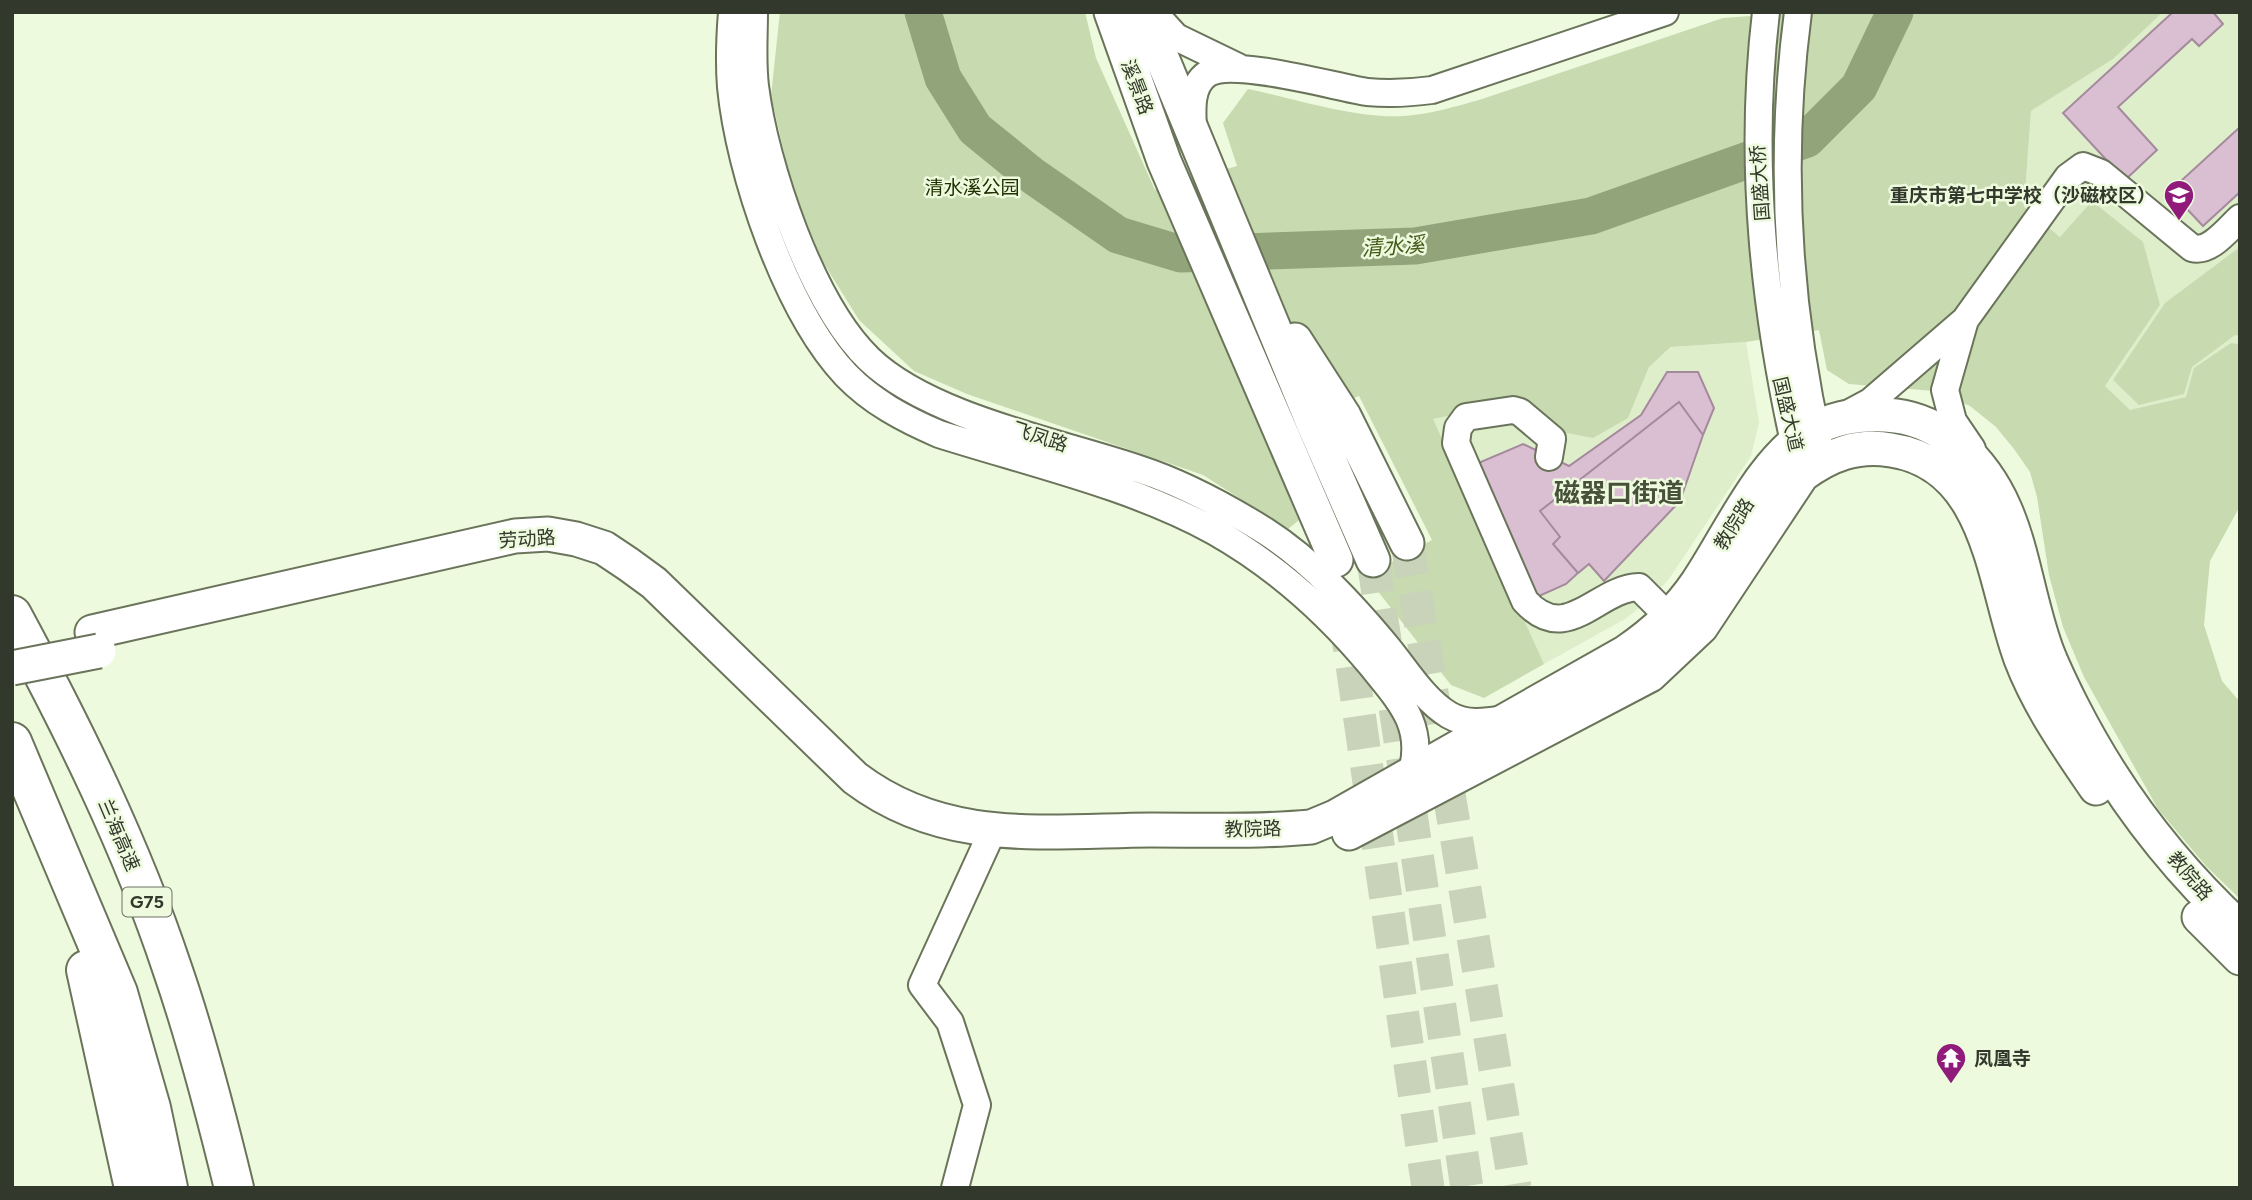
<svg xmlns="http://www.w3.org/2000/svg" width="2252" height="1200" viewBox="0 0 2252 1200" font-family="Figtree,'Noto Sans SC',sans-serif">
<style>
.built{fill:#deeecb}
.green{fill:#c8dab0}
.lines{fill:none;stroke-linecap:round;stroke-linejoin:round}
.river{stroke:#92a479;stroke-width:37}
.building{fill:#dabfd2;stroke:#a48a9c;stroke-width:2}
.major-tunnel{stroke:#c8d3ba;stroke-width:33;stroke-dasharray:33 17;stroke-linecap:butt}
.minor-casing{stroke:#6a745b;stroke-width:30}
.major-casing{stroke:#6a745b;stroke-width:37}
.highway-casing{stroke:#6a745b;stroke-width:42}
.minor{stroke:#fff;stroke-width:26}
.major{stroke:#fff;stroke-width:33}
.highway{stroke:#fff;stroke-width:38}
.major-bridge-casing{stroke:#6a745b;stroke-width:37;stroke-linecap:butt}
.major-bridge{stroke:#fff;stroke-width:33}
.labels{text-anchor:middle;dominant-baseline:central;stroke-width:5;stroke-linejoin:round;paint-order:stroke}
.shield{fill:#edfadd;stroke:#6b7262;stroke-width:2}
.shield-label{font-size:18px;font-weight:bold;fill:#33382d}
.street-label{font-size:19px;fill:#33382d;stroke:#edfadd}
.park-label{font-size:19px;fill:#203000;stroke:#edfadd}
.poi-label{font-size:19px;font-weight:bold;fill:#33382d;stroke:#edfadd;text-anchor:end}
.water-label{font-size:21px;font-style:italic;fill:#455b1a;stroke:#edfadd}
.district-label{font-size:26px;font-weight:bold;fill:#475139;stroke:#edfadd}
</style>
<rect width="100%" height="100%" fill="#edfadd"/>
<!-- built -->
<path class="built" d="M2163,12h77v332l-9,-1 -45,54 -56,14 -25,-25 55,-81 -100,-68 -36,-30 7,-96 82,-52z
M1746,342l13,80 -8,34 -82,123 -20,21 -24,19 -81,45 -112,-245 88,-18 108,17 21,-51 23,-20z"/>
<!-- green -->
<path class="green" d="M780,12h305l11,46 59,132 82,-24 -14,-43 25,-34c48,10 108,30 156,27 26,-2 50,-9 75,-16l244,-82 88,-6h352l-50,47 -82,52 -7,96 36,30 32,-36 51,41 17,63 -55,81 25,24 56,-13 8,-29 37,-25 9,1v162l-30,55 -6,64 18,56 18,21v197l-34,-33 -48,-57 -74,-132 -21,-50 -14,-52 -12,-78 -7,-25 -16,-23 -18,-22 -26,-21 -36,-15 -85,-7 -22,-14 -8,-40 -73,12 -75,5 -22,20 -21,51 -35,20 -31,-6 -42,-31 -87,18 111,245 -60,34 -33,-13 -85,-109 66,-36 -73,-144 -97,38 37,86 -11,9 -85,-54 -236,-81 -53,-23 -55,-51 -36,-58 -31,-75 -21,-91z
M2240,247v89l-5,-1 -43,32 -8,27 -45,11 -26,-25 52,-77z"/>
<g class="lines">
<!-- river -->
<path class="river" d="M923,12l20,66 32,51 58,47 85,59 63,19 234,-8 176,-30 216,-77 52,-52 36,-75"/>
</g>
<!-- building -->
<path class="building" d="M2173,12h40l10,12 -24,22 -7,-7 -74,68 39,43 -32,30 -62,-67z
M2240,127v65l-37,34 -33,-35z
M1667,372h31l16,36 -11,27 -24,-33 -139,109 20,26 -7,7 25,29 -12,11 -29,13 -61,-133 47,-20 46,22 72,-51z
M1679,402l24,33 -23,66 -76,80 -15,-17 -11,9 -25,-29 7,-7 -20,-26z"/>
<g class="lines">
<!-- major-tunnel -->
<path class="major-tunnel" d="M1407,543l108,645
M1373,560l94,628
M1345,617l83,571"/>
<!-- minor casing -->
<g class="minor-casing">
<path id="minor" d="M732,12c-2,25 -3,50 -1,75 8,85 55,224 115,288 26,27 58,44 93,59 91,29 191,51 275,97 60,34 113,81 157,134 28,35 54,60 41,107
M754,12c0,24 -2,50 1,74 10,79 56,217 114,273 60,58 190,83 270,110 46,15 86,37 126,62 47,30 88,75 123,117 18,22 36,52 61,67 17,10 36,7 55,4
M1153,12l23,25 62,30
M1766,12c-18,152 -2,300 32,448
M1798,12c-19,144 -11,291 21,433
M1193,129c-1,-19 -3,-43 14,-55 24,-17 128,13 160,18 23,2 43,1 65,-2l233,-78
M1965,320l103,-143 15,-11 18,7 91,75c18,5 35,-18 48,-30
M1844,416l26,-14 95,-82 -20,70 8,31 19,28
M1549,457l3,-18 -32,-27 -7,-2 -47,7 -8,11 -2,15 69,158c42,46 72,-13 114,-14l43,43
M955,1188l22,-83 -27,-83 -28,-37 70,-153"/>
</g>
<!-- major casing -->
<g class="major-casing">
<path id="major" d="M1111,12l53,149 172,399
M1143,12l170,411 60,137
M1295,340l49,76 63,127
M92,632l423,-96 33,-2 28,5 28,9 24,16 26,19 201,195c90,68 189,53 296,52 53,0 107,2 160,-3l24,-10 291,-165c28,-19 52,-41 71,-69 33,-49 65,-125 117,-154 26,-14 54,-16 82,-13 24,3 43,13 62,28 64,56 61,130 88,205 7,19 17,39 26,57 42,83 100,159 168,222
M1349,833l301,-158 51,-48 101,-152c27,-20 55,-31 89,-25 100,15 102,134 130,209 18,47 47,88 75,129
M2199,917l41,41"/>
</g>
<!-- highway casing -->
<g class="highway-casing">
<path id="highway" d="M12,615c61,113 119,230 160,353 25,72 44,146 62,220
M12,742l106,251 33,115 17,80
M86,970l48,218"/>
</g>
<!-- minor -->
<use href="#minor" class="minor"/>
<!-- major -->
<use href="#major" class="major"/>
<!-- highway -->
<use href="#highway" class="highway"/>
<!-- major-bridge casing -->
<g class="major-bridge-casing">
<path id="major-bridge" d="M12,668l87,-17"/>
</g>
<!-- major-bridge -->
<use href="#major-bridge" class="major-bridge"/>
</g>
<!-- icons -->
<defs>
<g id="school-pin" transform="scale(1.575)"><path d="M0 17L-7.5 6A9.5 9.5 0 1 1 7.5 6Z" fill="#901b7b" stroke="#edfadd"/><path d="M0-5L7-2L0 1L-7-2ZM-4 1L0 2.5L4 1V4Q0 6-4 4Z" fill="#fff"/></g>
<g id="temple-pin" transform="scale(1.575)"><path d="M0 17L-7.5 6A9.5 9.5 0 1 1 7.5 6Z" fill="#901b7b" stroke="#edfadd"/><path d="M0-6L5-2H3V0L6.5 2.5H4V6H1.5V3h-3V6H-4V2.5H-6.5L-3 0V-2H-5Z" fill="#fff"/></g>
</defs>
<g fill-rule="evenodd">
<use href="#school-pin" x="2179" y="195"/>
<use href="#temple-pin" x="1951" y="1058"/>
</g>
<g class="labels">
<!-- shield labels -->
<rect class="shield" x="122.5" y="887.5" width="49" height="29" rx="5"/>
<g class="shield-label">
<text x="147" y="902">G75</text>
</g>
<!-- street labels -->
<g class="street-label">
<text transform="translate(1137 87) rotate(69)">溪景路</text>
<text transform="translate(1760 183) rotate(-94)">国盛大桥</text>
<text transform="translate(1788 414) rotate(77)">国盛大道</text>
<text transform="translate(1040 437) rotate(18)">飞凤路</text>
<text transform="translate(1734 524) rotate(-58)">教院路</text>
<text transform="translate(527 539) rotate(-4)">劳动路</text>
<text transform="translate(1253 829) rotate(-1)">教院路</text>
<text transform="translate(119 835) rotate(67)">兰海高速</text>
<text transform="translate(2190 876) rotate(49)">教院路</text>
</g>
<!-- park labels -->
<g class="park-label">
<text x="972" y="187">清水溪公园</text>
</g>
<!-- poi labels -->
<g class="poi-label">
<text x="2156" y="195">重庆市第七中学校（沙磁校区）</text>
<text x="1974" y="1058" text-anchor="start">凤凰寺</text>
</g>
<!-- water labels -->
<g class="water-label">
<text transform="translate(1393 246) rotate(-4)">清水溪</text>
</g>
<!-- district labels -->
<g class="district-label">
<text x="1619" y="493">磁器口街道</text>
</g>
</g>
<!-- border -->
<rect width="2252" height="1200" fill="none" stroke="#33382d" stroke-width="28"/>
</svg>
